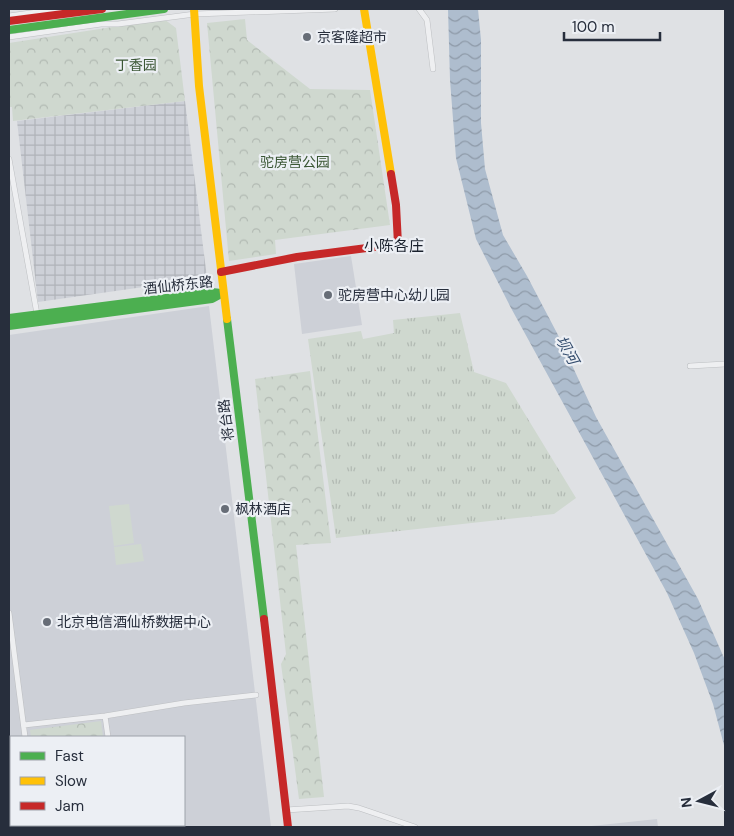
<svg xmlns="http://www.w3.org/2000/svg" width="734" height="836" viewBox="0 0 734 836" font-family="'DM Sans','Noto Sans SC',sans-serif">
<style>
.built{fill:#cdd0d7;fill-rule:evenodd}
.industrial{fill:url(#industrial-grid)}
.grass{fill:url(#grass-tufts)}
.forest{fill:url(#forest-crowns)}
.garden{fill:#cfd8cf}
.water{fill:url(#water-waves)}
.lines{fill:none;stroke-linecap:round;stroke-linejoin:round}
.street-casing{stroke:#bdbfc2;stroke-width:6}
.street{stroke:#eeeff1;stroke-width:5}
.fast{stroke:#4caf50;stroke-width:8}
.slow{stroke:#ffc107;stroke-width:8}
.jam{stroke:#c62828;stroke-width:8}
.poi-dot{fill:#676d77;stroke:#eceff4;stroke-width:2}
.labels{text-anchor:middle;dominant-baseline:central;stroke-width:4.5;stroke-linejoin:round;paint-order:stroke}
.poi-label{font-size:14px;fill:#272e3c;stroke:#eceff4;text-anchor:start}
.park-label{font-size:14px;fill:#3b5735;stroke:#eceff4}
.street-label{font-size:14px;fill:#272e3c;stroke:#eceff4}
.neighbourhood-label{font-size:15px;fill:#19202c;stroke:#eceff4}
.water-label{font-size:15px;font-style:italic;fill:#334c6d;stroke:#eceff4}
</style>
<defs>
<pattern id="industrial-grid" width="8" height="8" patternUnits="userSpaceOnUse" patternTransform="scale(1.25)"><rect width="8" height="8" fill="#cdd0d7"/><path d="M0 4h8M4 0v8" fill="none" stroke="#b0b3b9"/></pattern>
<pattern id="grass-tufts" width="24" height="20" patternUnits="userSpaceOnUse" patternTransform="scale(1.25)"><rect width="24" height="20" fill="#cfd8cf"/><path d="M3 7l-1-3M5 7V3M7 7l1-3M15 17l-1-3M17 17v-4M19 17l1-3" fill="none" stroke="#b2bab3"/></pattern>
<pattern id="forest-crowns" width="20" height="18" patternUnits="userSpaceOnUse" patternTransform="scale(1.25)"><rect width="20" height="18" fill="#cfd8cf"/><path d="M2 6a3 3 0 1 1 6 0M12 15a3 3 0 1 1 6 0" fill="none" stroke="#b2bab3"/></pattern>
<pattern id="water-waves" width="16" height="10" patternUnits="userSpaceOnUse" patternTransform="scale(1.25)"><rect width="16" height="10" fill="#aebdce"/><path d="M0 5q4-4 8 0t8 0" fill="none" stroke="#8e9aa8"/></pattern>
</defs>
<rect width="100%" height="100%" fill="#dfe1e4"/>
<!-- built -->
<path class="built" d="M351,256l11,69 -60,9 -8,-70z
M209,306l62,521h-262v-492zM11,737h173v88h-173z
M657,819l1,8h-76z"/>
<!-- industrial -->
<path class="industrial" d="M185,101l22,177 -169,24 -21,-181z"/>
<!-- grass -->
<path class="grass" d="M460,313l14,59 32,11 70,115 -22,16 -218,24 -28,-199 53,-8 2,8 31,-6 -1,-13z"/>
<!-- forest -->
<path class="forest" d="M164,19l12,9 9,73 -172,20 -1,-14h-3v-64z
M245,19l2,21 63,49 60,1 20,135 -115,15 1,14 -47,7 -22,-238z
M310,371l21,172 -35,2 28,252 -25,2 -18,-135 5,-10 -31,-275z
M101,721l2,16h-72l-1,-7z
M42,825h72l1,2h-73z"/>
<!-- garden -->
<path class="garden" d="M129,504l5,39 -20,3 -5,-40z
M141,544l3,17 -28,4 -2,-18z"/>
<!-- water -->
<path class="water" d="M448,9h30l3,31v83l4,46 18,66 24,41 31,59 38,82 102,182 27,61v89l-12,-45 -19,-51 -27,-60 -156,-285 -35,-69 -20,-81 -6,-78z"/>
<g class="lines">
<!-- street casing -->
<g class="street-casing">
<path id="street" d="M419,9l8,11 6,49
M9,16l50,-7
M9,37l92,-13h17l77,-10 140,-5
M9,159l28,155
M690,366l35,-2
M9,613l16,124
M105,716l3,21
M24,725l81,-9 79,-13 72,-8
M286,810l62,-4 11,2 56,19
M37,825l1,2
M121,825v2"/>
</g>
<!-- street -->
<use href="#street" class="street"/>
<!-- fast -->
<path class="fast" d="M9,30l155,-21
M9,318l203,-26 9,1
M227,319l37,300
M9,326l203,-27 11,-6"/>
<!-- slow -->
<path class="slow" d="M194,9l5,77 28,233
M364,9l27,165"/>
<!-- jam -->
<path class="jam" d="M9,21l93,-12
M221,272l76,-15 101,-13 -2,-39 -5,-31
M264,619l24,208"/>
</g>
<!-- markers -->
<g class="poi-dot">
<circle cx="307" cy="37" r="5"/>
<circle cx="328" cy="295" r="5"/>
<circle cx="225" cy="509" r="5"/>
<circle cx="47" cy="622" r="5"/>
</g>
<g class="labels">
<!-- poi labels -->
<g class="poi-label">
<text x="317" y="37">京客隆超市</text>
<text x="338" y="295">驼房营中心幼儿园</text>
<text x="235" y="509">枫林酒店</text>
<text x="57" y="622">北京电信酒仙桥数据中心</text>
</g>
<!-- park labels -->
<g class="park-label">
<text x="136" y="65">丁香园</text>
<text x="295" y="162">驼房营公园</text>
</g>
<!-- street labels -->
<g class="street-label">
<text transform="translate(178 285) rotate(-6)">酒仙桥东路</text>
<text transform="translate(226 420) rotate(-97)">将台路</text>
</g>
<!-- neighbourhood labels -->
<g class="neighbourhood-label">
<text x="394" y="246">小陈各庄</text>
</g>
<!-- water labels -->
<g class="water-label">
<text transform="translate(567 350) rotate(61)">坝河</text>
</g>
</g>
<!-- border -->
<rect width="734" height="836" fill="none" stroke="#272e3c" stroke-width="20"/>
<!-- legend -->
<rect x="10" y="736" width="175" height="90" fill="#eceff4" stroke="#9da2aa"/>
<rect x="20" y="752" width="25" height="8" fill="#4caf50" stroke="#9da2aa"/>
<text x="55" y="761" font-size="15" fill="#272e3c">Fast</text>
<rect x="20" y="777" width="25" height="8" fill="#ffc107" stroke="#9da2aa"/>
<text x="55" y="786" font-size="15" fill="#272e3c">Slow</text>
<rect x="20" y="802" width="25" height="8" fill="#c62828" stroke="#9da2aa"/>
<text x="55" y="811" font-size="15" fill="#272e3c">Jam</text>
<!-- north arrow -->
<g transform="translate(699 801) rotate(263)" stroke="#eceff4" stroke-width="4" paint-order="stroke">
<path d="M0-4L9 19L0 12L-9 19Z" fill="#272e3c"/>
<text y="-8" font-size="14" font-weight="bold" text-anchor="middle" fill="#272e3c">N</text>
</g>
<!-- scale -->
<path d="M564 32v8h96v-8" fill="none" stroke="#272e3c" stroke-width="2.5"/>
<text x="572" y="32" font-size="15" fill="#272e3c" stroke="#eceff4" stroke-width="4" paint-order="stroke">100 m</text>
</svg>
